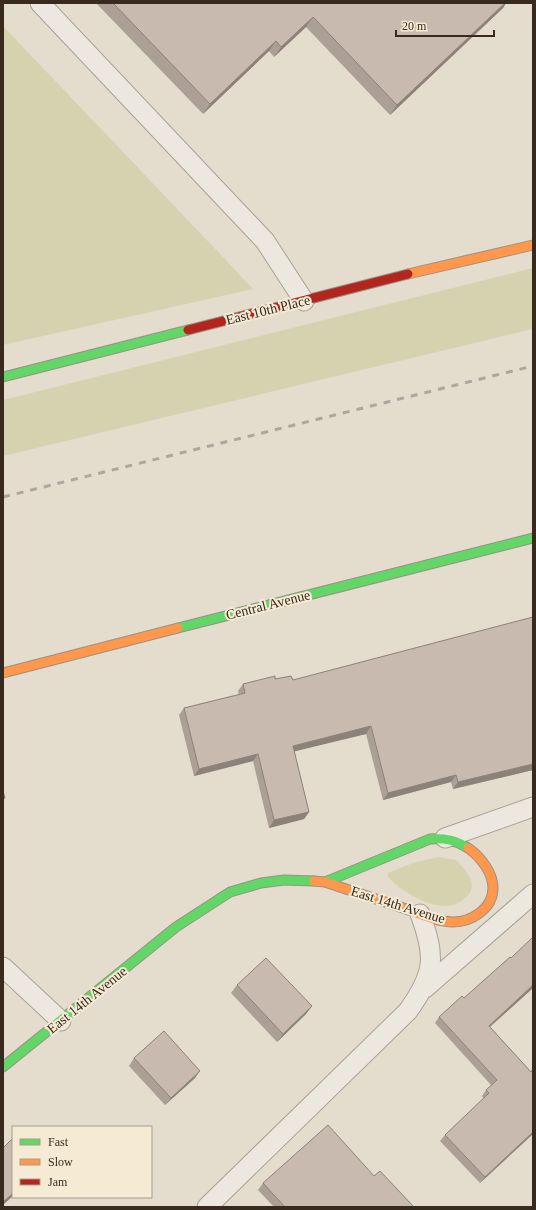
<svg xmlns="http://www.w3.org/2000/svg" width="536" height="1210" viewBox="0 0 536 1210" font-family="'Times New Roman',serif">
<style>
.green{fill:#d5d3af}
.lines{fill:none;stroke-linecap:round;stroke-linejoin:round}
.lane-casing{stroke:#a9a196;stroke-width:21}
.fast-casing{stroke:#999186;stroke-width:11}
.slow-casing{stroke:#999186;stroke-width:11}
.jam-casing{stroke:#999186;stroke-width:11}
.lane{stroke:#ece8df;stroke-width:19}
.fast{stroke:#63d668;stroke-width:9}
.slow{stroke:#ff974d;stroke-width:9}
.jam{stroke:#b3261e;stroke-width:9}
.rail{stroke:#aca69f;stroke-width:3;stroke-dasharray:7 7;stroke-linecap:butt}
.wall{fill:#aca096}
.shaded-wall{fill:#8c827a}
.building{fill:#c8baae;stroke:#8c827a}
.labels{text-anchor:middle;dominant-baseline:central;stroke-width:4;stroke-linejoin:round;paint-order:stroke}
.street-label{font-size:14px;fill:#382a1e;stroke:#f5ead3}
</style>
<rect width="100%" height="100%" fill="#e4dccd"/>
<!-- green -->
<path class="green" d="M3,26l220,231 30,32 -250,56z
M533,268v61l-530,127v-56z
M438,857l18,3c11,11 24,26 9,38 -6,6 -12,8 -20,8 -21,-1 -44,-15 -57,-29v-4l25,-10z"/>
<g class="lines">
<!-- lane casing -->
<g class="lane-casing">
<path id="lane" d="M40,3l225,238 39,60
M445,838l88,-31
M3,967l58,54
M425,988l108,-94
M207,1207l201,-196c27,-38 28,-54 12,-97"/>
</g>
<!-- fast casing -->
<g class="fast-casing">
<path id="fast" d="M3,377l185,-47
M178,628l355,-90
M325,882l105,-43c15,-1 26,1 38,9
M3,1067l173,-140 54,-35 31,-9 23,-3 30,1"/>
</g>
<!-- slow casing -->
<g class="slow-casing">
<path id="slow" d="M408,274l125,-29
M3,673l175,-45
M314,881l11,1c27,9 54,18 81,27 14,5 31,13 47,13 18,0 40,-13 40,-34 0,-15 -12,-31 -25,-40"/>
</g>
<!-- jam casing -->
<g class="jam-casing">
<path id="jam" d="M188,330l220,-56"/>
</g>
<!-- lane -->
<use href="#lane" class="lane"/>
<!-- fast -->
<use href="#fast" class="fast"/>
<!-- slow -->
<use href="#slow" class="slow"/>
<!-- jam -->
<use href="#jam" class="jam"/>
<!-- rail -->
<path class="rail" d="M3,497l530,-131"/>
</g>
<!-- wall -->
<path class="wall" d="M96,3h410l-3,5 -113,107 -84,-88 -32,30 -5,-6 -66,63z
M275,679l18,1 240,90 -80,19 -2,-7 -68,18 -17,-66 -72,17 15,61 -5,7 -35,9 -16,-67 -59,15 -15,-61 5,-7 55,-13 -1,-4 5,-7z
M511,958l22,30 -43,39 41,45 2,-3v65l-53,49 -40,-42 5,-6 39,-36 -2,-3 4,-6 5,-5 -56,-62 4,-6 25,-19z
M237,985l75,21 -6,8 -29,28 -46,-49z
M134,1058l61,20 -30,27 -36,-39z
M374,1176l40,31h-140l-16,-17 5,-7z"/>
<!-- shaded-wall -->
<path class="shaded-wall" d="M505,3h1l-3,5 -113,107 7,-10z
M313,17l-7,10 -32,30 7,-10z
M276,41l-7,10 -66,63 7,-10z
M371,726l-5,8 -78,19 5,-7z
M258,754l-5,7 -59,15 5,-7z
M533,764v6l-80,19 5,-7z
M456,775l-5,7 -68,18 5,-7z
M309,812l-5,7 -35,9 5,-8z
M533,985v3l-49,44 5,-6z
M312,1006l-6,8 -29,28 6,-8z
M200,1071l-5,7 -30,27 6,-7z
M533,1132v2l-53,49 5,-6z
M13,1193v3l-10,9v-3z"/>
<!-- building -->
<path class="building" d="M113,3h392l-108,102 -84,-88 -32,30 -5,-6 -66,63z
M533,617v147l-75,18 -2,-7 -68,18 -17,-67 -78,20 16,66 -35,8 -16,-66 -59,15 -15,-61 61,-15 -2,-9 32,-8v3l16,-3 2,4z
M3,791l2,7 -2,1z
M533,937v48l-44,41 42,46 2,-3v63l-48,45 -40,-42 44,-42 -3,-3 11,-10 -58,-63 23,-21 2,2 46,-41 1,1z
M266,958l46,48 -29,28 -46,-49z
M164,1031l36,40 -29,27 -37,-40z
M328,1125l46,51 6,-5 34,36h-129l-22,-24z
M13,1138v55l-10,9v-54z"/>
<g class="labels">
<!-- street labels -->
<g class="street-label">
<text transform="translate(268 310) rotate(-14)">East 10th Place</text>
<text transform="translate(268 605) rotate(-14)">Central Avenue</text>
<text transform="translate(398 905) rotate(17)">East 14th Avenue</text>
<text transform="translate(87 1000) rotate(-39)">East 14th Avenue</text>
</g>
</g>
<!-- border -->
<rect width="536" height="1210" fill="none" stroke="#382a1e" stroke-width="8"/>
<!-- legend -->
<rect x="12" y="1126" width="140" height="72" fill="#f5ead3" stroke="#a99d8b"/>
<rect x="20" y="1139" width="20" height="6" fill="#63d668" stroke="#a99d8b"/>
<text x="48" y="1146" font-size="12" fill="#382a1e">Fast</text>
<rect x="20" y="1159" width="20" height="6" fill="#ff974d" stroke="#a99d8b"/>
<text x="48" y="1166" font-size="12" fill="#382a1e">Slow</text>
<rect x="20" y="1179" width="20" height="6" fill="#b3261e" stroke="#a99d8b"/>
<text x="48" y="1186" font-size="12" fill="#382a1e">Jam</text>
<!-- scale -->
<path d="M396 30v6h98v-6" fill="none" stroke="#382a1e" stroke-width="2"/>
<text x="402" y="30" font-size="12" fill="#382a1e" stroke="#f5ead3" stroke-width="3" paint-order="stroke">20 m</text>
</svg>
